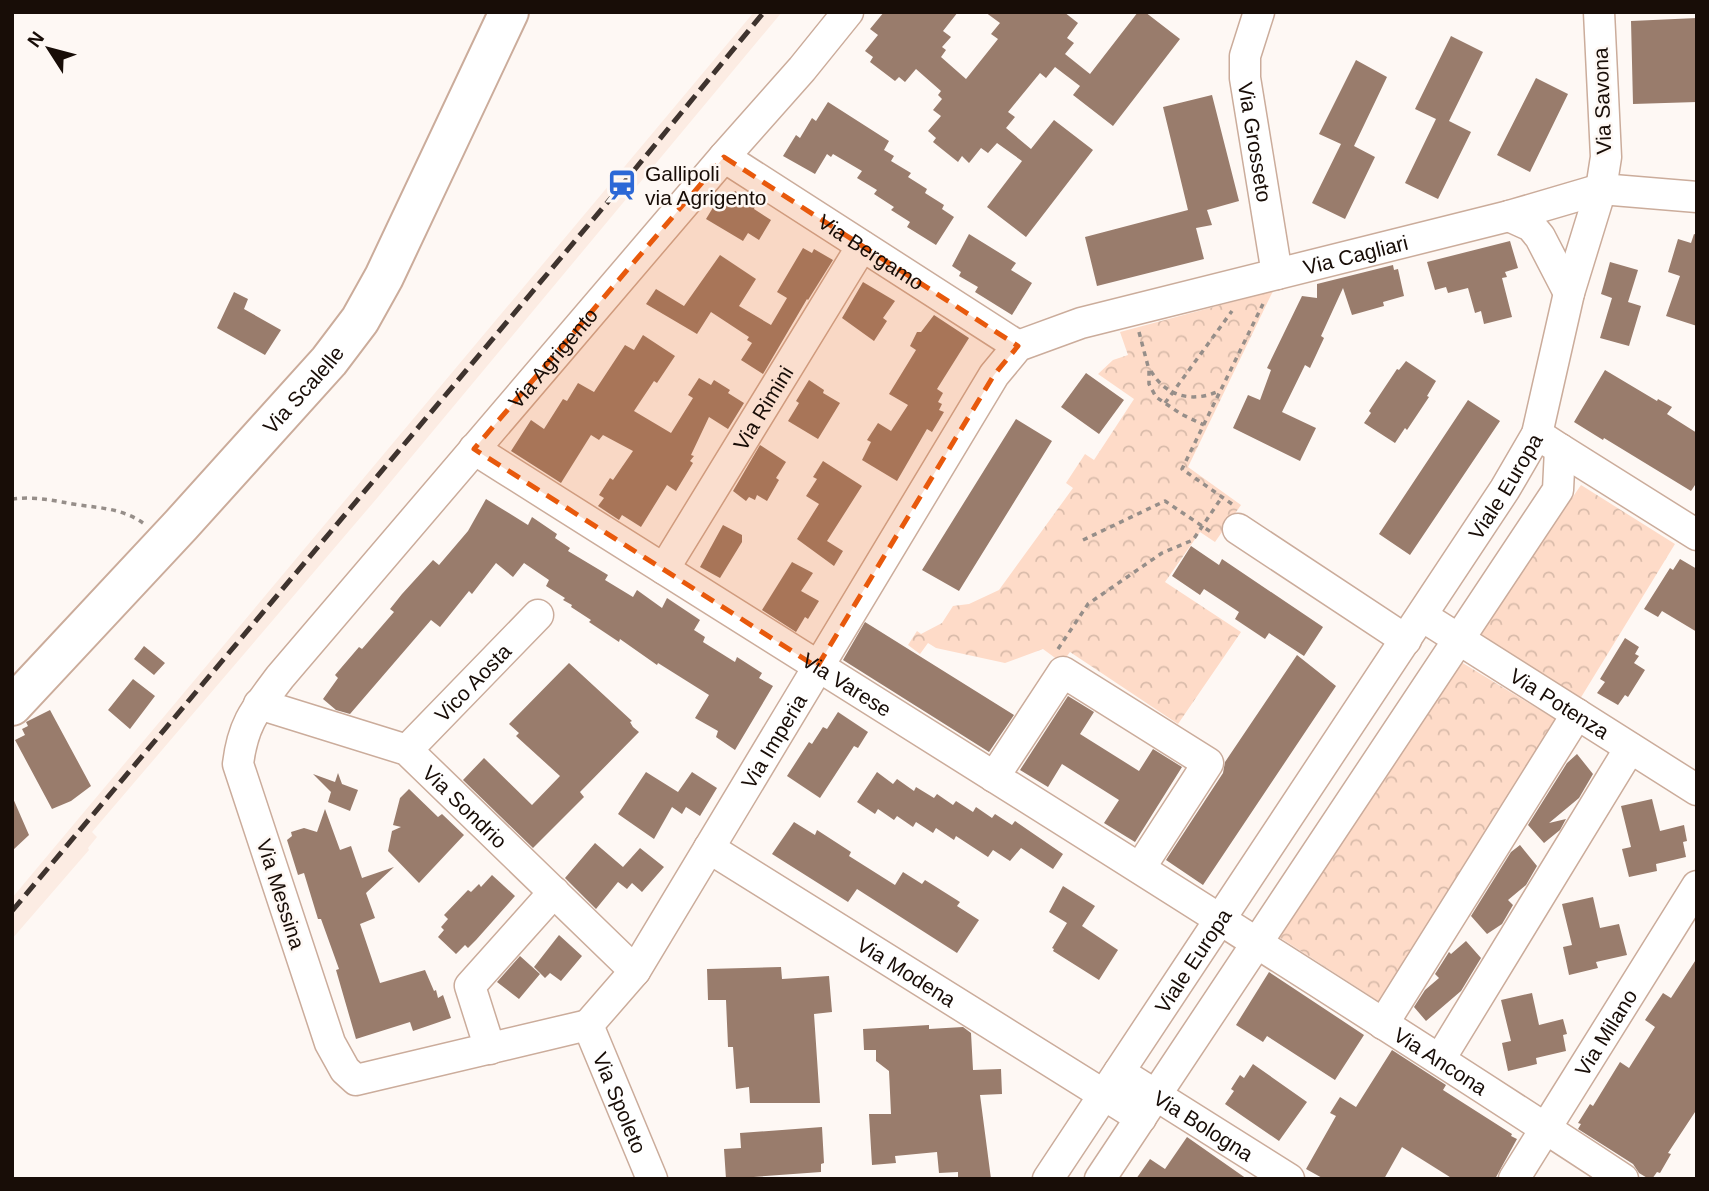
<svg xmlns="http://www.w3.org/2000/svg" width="1709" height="1191" viewBox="0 0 1709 1191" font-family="Helvetica,sans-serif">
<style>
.built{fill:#fcece3}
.park{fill:url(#park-crowns)}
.building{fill:#997c6c}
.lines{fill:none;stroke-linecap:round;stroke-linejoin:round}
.minor-casing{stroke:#cbac9b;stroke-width:33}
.major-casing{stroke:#cbac9b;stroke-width:42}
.path{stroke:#968e89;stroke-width:3.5;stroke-dasharray:5 5;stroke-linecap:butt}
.minor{stroke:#fff;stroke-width:30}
.major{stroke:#fff;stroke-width:38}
.rail{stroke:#3e332e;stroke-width:5;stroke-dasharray:14 7;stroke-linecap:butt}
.marked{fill:#e8590c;fill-opacity:0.2;stroke:#e8590c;stroke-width:5;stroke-dasharray:14 9;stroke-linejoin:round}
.labels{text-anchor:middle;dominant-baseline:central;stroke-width:5;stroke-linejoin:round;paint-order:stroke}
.street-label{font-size:21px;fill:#180d07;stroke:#fef8f4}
.poi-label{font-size:21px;fill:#180d07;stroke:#fef8f4;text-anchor:start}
</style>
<defs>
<pattern id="park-crowns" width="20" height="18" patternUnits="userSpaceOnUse" patternTransform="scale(1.75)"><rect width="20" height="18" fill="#fedbc8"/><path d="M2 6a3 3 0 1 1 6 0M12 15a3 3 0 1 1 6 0" fill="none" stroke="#d9bbaa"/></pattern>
</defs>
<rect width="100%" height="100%" fill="#fef8f4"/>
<!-- built -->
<path class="built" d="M754,12h28l-404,485 -286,335 5,5 -9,11 1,2 -77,89v-41z"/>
<!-- park -->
<path class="park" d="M1273,291l-85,176 53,38 -26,37 -15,-10 -35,50 76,50 -63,92 -108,-72 -8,11 -19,-14 -38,14 -69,-15 -8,-5 -8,11 -12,-9 9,-14 4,3 21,-11 11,-17 16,-2 30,-14 74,-102 -7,-5 19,-29 9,6 40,-61 -36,-25 15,-14 15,-5 -8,-23z
M1581,485l94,59 -95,155 -101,-65z
M1461,662l104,63 -176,283 -110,-71z"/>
<!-- building -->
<path class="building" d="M884,12h74l-15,19 8,6 -9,10 4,3 -5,7 25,22 32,-40 -7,-5 9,-11 -15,-11h79l14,11 -11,15 7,5 -9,11 25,20 48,-62h7l35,27 -67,87 -40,-31 7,-9 -25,-19 -9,11 -6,-5 -32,39 7,5 -9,11 25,21 23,-29 39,30 -67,87 -39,-30 35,-46 -25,-18 -9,10 -7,-5 -12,15 -7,-7 -4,6 -25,-20 3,-4 -8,-7 13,-15 -8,-6 9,-11 -4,-4 3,-4 -25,-22 -11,13 -6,-5 -4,4 -25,-19 3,-5 -8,-6 13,-16 -8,-6z
M1697,18v84l-64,2 -2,-83z
M1451,36l32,16 -34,69 22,11 -33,67 -33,-16 31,-64 -21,-10z
M1356,60l31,17 -33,69 21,11 -30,62 -33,-16 29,-59 -22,-10z
M1536,78l32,16 -38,78 -33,-17z
M1212,95l27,106 -32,9 5,15 -16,3 8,31 -107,27 -12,-49 103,-27 -25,-103z
M828,102l61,39 -5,9 10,6 -3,5 20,12 -3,4 19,12 -2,4 19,12 -2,4 12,8 -18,28 -29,-18 3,-5 -19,-12 3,-3 -20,-13 3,-4 -20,-12 5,-7 -29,-17 -2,3 -4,-3 -12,20 -32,-18 13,-21 4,3 12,-20 4,3z
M735,191l21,13 -2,5 17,11 -12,20 -11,-7 -5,8 -37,-22 11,-18 5,3 4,-6 3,2z
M969,234l47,29 -5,7 21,13 -20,32 -37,-23 3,-5 -19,-11 2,-4 -9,-6z
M1694,234l3,1v91l-31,-10 14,-40 -12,-4 10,-33 13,4z
M1510,241l8,27 -13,4 2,5 -5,1 10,39 -28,7 -3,-13 -6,2 -7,-25 -20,5 -2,-6 -11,3 -8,-28z
M803,248l9,5 2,-4 19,11 -25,40 -1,-1 -44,75 -22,-14 11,-17 -5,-3 2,-3 -38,-25 -14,22 -51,-30 10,-15 28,17 36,-51 36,24 -17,27 32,19 16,-27 -10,-6z
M1610,262l28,8 -10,32 13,4 -12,40 -29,-8 12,-40 -11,-4z
M1393,265l1,5 4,-1 6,27 -21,6 1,4 -32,9 -9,-27 -22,48 3,2 -14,30 -5,-3 -23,47 34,16 -16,33 -67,-33 15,-33 12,5 11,-30 -4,-2 35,-72 15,2v-14z
M863,282l32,19 -12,17 4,3 -13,20 -32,-23z
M234,292l14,7 -4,10 37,21 -16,25 -48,-27z
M934,315l35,23 -32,51 6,4 -5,9 4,2 -3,6 5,2 -12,20 -5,-3 -30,52 -35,-21 9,-18 -4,-2 11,-17 13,8 17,-26 -19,-11 27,-44 -6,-4 7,-14h4z
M643,335l32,21 -18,27 -3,-2 -20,30 37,22 22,-35 -5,-3 11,-17 12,7 3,-5 16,10 -2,3 16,10 -16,26 -19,-12 -18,38 3,1 -4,5 3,2 -17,28 -9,-6 -26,42 -19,-12 -3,5 -21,-14 6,-8 -5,-3 11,-17 3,2 20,-29 -30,-16 -4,5 -8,-5 -30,48 -50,-32 20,-31 13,9 19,-30 4,2 11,-18 16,9 31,-47 9,5z
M1406,361l30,20 -9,15 2,1 -22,33 -2,-2 -10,15 -31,-20 7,-10 -2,-2 28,-42 2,1z
M1605,370l52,31 1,-2 14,8 -5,7 30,19v49l-6,9 -87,-53 -1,2 -29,-18z
M1086,373l38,27 -25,34 -38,-27z
M809,380l15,10 -1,3 17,10 -22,36 -30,-18 11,-18 -3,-2z
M1468,400l32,21 -90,134 -31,-21z
M1016,419l36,22 -93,150 -37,-21z
M760,445l26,17 -10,16 3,2 -12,21 -10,-6 -2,5 -6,-3 -3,4 -13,-10z
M823,461l39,25 -35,55 16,10 -9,15 -37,-27 22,-35 -13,-8 11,-17 -4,-2z
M486,499l42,26 4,-8 25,17 -2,4 15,10 -2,3 40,24 -3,5 28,17 4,-7 25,18 5,-10 33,22 -6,10 11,7 -2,5 32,20 2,-5 25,16 -3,5 14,8 -38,64 -19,-13 2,-6 -23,-13 14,-23 -51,-32 -1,2 -37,-26 -1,3 -30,-20 2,-2 -20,-13 1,-2 -9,-5 2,-2 -19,-12 3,-6 -25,-17 -11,14 -17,-14 -24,31 -3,-3 -29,36 -9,-7 -81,94 -14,-4 -13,-11 15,-21 -3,-3 24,-28 3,2 32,-37 -4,-3 12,-15 31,-34 6,5 29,-34z
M723,525l19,10v7l-22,36 -20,-11z
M1191,546l28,19 3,-6 101,68 -19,29 -35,-23 -4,6 -30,-20 4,-7 -35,-23 -4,6 -28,-19z
M1680,559l17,10v63l-35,-21 -4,6 -14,-8 26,-41 3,2z
M792,562l21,11 -12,18 18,10 -11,18 -3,-2 -9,15 -34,-22z
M865,622l149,93 -25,37 -146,-92z
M1625,638l14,9 -4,7 4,2 -5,7 11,7 -17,27 -3,-2 -7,10 -21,-12 8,-11 -5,-3z
M144,646l21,17 -11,12 -20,-16z
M1297,655l39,31 -133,199 -37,-25 57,-87 2,-11z
M569,663l63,58 -2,1 3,5 6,5 -59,60 4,5 -51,51 -70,-68 21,-22 48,47 28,-29 -44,-40 3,-3 -10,-9z
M133,679l22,17 -25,33 -22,-19z
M1068,696l26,16 -14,22 59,37 14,-22 29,18 -47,75 -31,-19 15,-23 -57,-36 -14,23 -28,-17z
M50,710l41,76 -20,15 -19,8 -37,-69 10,-5 -3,-6 6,-3 -2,-4z
M838,712l30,20 -10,16 -4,-2 -34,52 -33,-22 22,-34 3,2 11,-17 4,2z
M1577,754l16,20 -14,24 -30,25 17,-4 -6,11 -16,13 -16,-18 39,-62z
M646,772l32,20 14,-20 25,16 -17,28 -14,-9 -4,7 -10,-7 -18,32 -36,-25z
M877,772l16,12 4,-5 17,12 2,-4 18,11 3,-4 16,11 3,-4 17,11 3,-5 16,11 3,-4 17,11 3,-4 48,33 -10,15 -32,-21 -11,13 -17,-11 -5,7 -32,-21 -2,4 -18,-12 -3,5 -17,-11 -3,5 -16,-11 -3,4 -16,-11 -3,5 -18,-12z
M338,773l4,11 16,6 -8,21 -22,-9 3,-10 -18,-18 22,8z
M409,789l29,28 4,-3 22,21 -45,48 -31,-32 4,-20 9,-4 -8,-2 7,-27z
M12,796l17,39 -17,16z
M1652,799l8,32 24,-6 3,16 -4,1 3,15 -30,7 1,7 -28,6 -7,-28 9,-2 -10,-41z
M325,809l15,41 11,-4 11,32 32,-11 -28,26 9,25 -15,6 20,59 45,-13 9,21 2,-1 2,8 5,-3 8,23 -38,13 -3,-9 -54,17 -20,-69 3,-1 -18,-50h-3l-14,-46 -6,2 -11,-35 5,-4 -1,-4 13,-4 13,4z
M794,822l21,13 2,-5 34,22 -2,4 46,29 8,-13 19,12 3,-4 35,22 -3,4 22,14 -22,33 -100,-64 -9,13 -76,-48z
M595,843l28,24 17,-19 24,19 -22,25 -10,-9 -5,6 -9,-7 -22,27 -31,-31z
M1520,845l17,21 -11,19 -18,15 5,5 -11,19 -15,10 -16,-18 40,-64z
M492,875l23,21 -39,44 -8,8 -3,-3 -9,9 -18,-17 6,-7 -3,-3 7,-8 -4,-4 24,-25 3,2 8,-8 2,3z
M1063,886l32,20 -13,20 36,24 -19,30 -46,-29 1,-2 -2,-1 15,-25 -18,-11z
M1593,897l7,31 19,-4 8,31 -31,7 2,6 -29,7 -6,-28 9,-2 -10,-41z
M559,935l23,21 -21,25 -11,-8 -5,5 -11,-11z
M1466,941l15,17 -20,33 -35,30 -12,-14 11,-17 14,-12 -4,-4 14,-22 2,2z
M520,956l20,18 -21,25 -22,-17z
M1697,958v151l-29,44 3,1 -11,19 -3,-1 -5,7h-3l-10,-6 -6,-9 -55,-35 3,-5 -3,-1 12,-19 3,2 27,-44 9,6 26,-41 -10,-7 18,-27 8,5z
M781,967l1,12 47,-3 3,36 -18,2 6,89h-70l-1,-16 -13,2 -3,-42h-5l-2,-47h-18l-1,-31z
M1269,972l95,63 -29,45 -68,-44 -4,6 -27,-17z
M1532,993l7,32 24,-6 4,15 -4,1 3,16 -30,7 1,6 -29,7 -6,-28 9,-2 -10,-41z
M929,1025v4l34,-2 8,6 2,37 28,-1 1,25 -22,1 11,84h-33v-7l-19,1 -2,-21 -42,4 1,7 -24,2 -3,-51h22l-2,-43 -13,-10v-11h-12l-1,-21z
M1392,1050l54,35 -3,5 69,44 -1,2 6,3 -22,40h-42l-51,-32 -18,32h-60l-18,-10 30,-53 -6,-3 10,-16 16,10z
M1253,1064l54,38 -28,39 -54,-37 9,-13 -3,-2 9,-14 4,3z
M822,1127l2,36 -3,1v8l-95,7 -2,-30 17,-1 -1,-15z
M1187,1137l60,42h-111l14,-20 15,10z"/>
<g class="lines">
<!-- minor casing -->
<g class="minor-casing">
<g id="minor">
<path id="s1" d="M1259,12l-14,44v22l32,196"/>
<path id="s2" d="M724,157l294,189"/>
<path d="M1509,216l22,10 9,11 29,56"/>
<path id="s3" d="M474,449c383,243 769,481 1149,730"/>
<path d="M1560,449l137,86"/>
<path d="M1238,529l168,111"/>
<path id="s4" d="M664,569l198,-323"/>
<path id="s5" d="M1422,616l275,174"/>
<path id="s6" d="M259,704l148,46 228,221"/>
<path id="s7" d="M407,750l131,-135"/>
<path d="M994,777l69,-105 145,91 -68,105"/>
<path id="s8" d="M709,848l432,270"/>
<path d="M1383,1024l194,-310"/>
<path id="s9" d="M588,1025l-232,55 -11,-10 -15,-27 -92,-279c5,-41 18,-55 42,-87l444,-520 78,-88 46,-57"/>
<path id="s10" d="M588,1025l47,-54 359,-596 24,-29 63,-23 428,-107 92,-27 96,8"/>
<path id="s11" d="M588,1025l64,154"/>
<path d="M490,1049l-20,-63 84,-94"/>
<path d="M1440,1059l190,-311"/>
<path id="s12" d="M1119,1072l170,107"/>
<path id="s13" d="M1048,1179l457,-690 32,-55 32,-141 32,-104 5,-32 -7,-145"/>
<path d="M1100,1179l458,-689 2,-41 -23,-15"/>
<path id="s14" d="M1514,1179l183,-293"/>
</g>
</g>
<!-- major casing -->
<g class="major-casing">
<g id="major">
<path id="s15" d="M12,706l169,-181 148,-164 31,-41 24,-43 125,-265"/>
</g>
</g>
<!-- path -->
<path class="path" d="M1139,332l10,38v14l7,13 25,17 23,11
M1151,371c15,26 42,32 68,20
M1165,403l67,-92
M12,499c26,-3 42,2 67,6 23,3 44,4 64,18
M1232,504l-50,-35 81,-165
M1083,540l82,-39 49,33
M1058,649l30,-45 74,-51 31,-13 29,-43"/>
<!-- minor -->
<use href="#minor" class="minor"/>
<!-- major -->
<use href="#major" class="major"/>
<!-- rail -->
<path class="rail" d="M12,911l610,-726 142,-173"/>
</g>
<!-- marked area -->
<path class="marked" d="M724,157l294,189 -24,29 -177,292 -343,-218z"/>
<!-- icons -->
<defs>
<g id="station-bare" transform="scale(2.415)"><path d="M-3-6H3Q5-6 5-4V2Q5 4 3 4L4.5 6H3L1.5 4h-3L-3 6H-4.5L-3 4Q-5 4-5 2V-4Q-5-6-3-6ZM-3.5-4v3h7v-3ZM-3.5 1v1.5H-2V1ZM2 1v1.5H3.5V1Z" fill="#2c68d6" stroke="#fef8f4" stroke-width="2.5" paint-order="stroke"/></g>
</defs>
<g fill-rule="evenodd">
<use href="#station-bare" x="622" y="185"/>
</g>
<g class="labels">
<!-- street labels -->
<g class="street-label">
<text transform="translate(1602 101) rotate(-92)">Via Savona</text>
<text stroke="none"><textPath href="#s1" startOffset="133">Via Grosseto</textPath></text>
<text stroke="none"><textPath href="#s2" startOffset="175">Via Bergamo</textPath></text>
<text stroke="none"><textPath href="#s10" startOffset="1155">Via Cagliari</textPath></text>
<text stroke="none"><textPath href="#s9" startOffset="1096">Via Agrigento</textPath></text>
<text stroke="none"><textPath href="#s15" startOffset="430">Via Scalelle</textPath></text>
<text stroke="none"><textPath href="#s4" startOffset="189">Via Rimini</textPath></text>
<text stroke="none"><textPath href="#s13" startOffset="830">Viale Europa</textPath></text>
<text stroke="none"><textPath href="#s7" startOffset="94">Vico Aosta</textPath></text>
<text stroke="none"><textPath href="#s3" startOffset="441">Via Varese</textPath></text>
<text stroke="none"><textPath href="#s5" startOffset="163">Via Potenza</textPath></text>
<text stroke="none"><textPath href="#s10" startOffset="340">Via Imperia</textPath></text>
<text stroke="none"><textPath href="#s6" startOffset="236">Via Sondrio</textPath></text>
<text transform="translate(281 894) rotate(72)">Via Messina</text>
<text stroke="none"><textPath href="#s13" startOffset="262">Viale Europa</textPath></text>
<text stroke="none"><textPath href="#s8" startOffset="233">Via Modena</textPath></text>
<text stroke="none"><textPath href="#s14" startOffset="173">Via Milano</textPath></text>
<text stroke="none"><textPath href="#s3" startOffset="1144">Via Ancona</textPath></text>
<text stroke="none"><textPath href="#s11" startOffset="84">Via Spoleto</textPath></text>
<text stroke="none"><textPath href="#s12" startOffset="100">Via Bologna</textPath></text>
</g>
<!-- poi labels -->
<g class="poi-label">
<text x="645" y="173">Gallipoli<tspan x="645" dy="24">via Agrigento</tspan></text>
</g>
</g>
<!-- border -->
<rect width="1709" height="1191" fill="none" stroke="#180d07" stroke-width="28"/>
<!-- north arrow -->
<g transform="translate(49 49) rotate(306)" stroke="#fef8f4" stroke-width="5" paint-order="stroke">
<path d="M0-5L12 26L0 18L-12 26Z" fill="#180d07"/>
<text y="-10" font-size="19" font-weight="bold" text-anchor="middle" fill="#180d07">N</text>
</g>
</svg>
